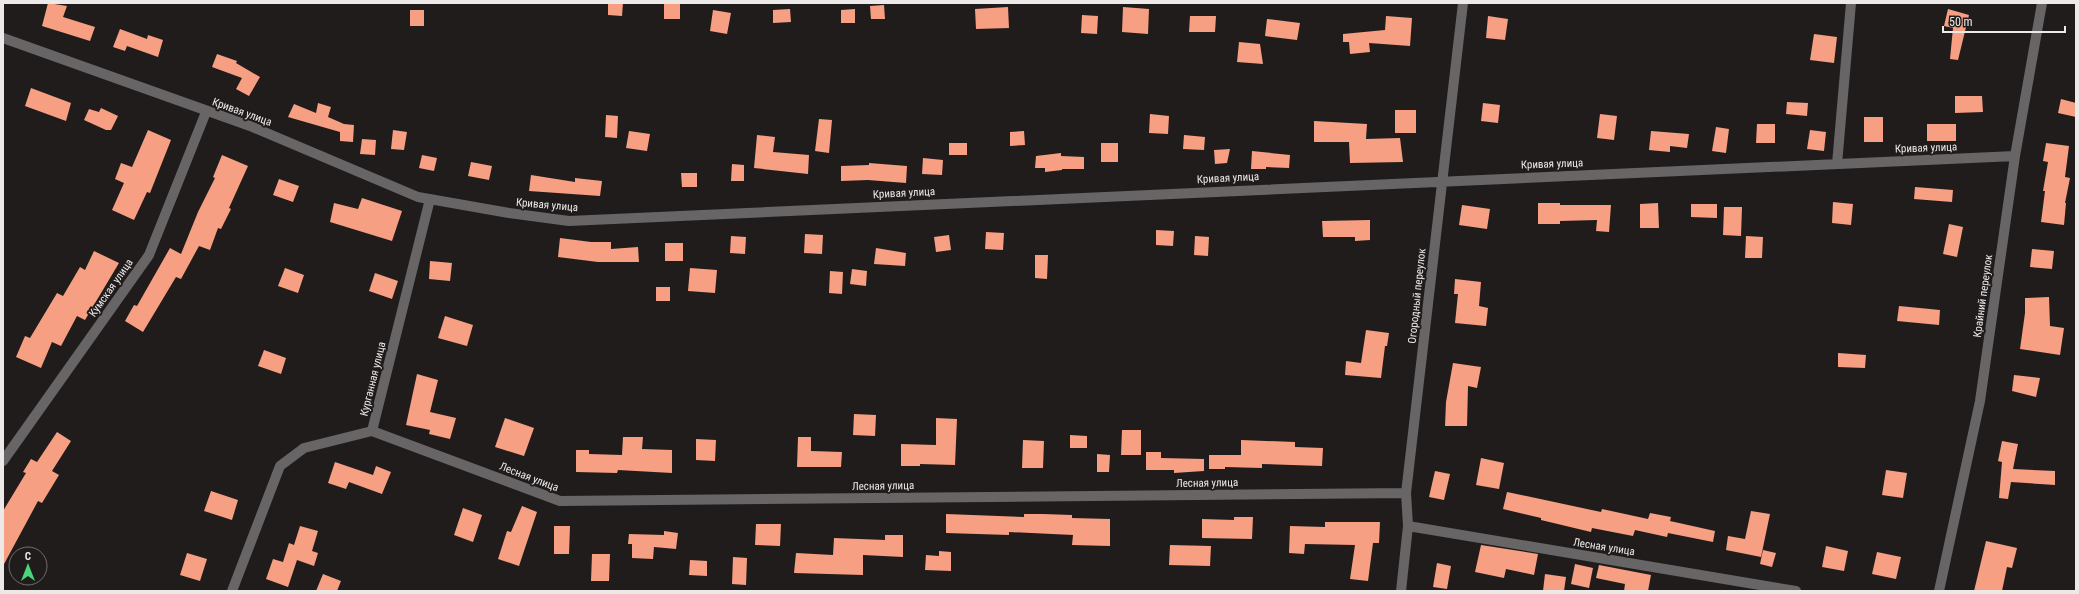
<svg xmlns="http://www.w3.org/2000/svg" width="2079" height="594" viewBox="0 0 2079 594" font-family="'Roboto Condensed',sans-serif">
<style>
.building{fill:#f79f82}
.lines{fill:none;stroke-linecap:round;stroke-linejoin:round}
.minor{stroke:#686567;stroke-width:10}
.labels{text-anchor:middle;dominant-baseline:central;stroke-width:4;stroke-linejoin:round;paint-order:stroke}
.street-label{font-size:11px;fill:#ede9e9;stroke:#211c1c}
</style>
<rect width="100%" height="100%" fill="#211c1c"/>
<!-- building -->
<path class="building" d="M48,3l19,3 -4,11 32,10 -5,14 -48,-15z
M608,3h15l-1,13 -14,-1z
M664,4h16v15h-16z
M884,5l1,14h-14l-1,-13z
M1008,7l1,21 -33,1 -1,-20z
M1123,7l26,2 -1,25 -26,-2z
M790,9l1,13 -18,1v-13z
M855,9v14h-14v-13z
M1948,9l21,6 -11,45 -8,-1 3,-31 -9,-2z
M410,10h14v16h-14z
M713,10l18,3 -4,21 -17,-3z
M1082,15l16,1 -1,18 -16,-1z
M1190,16h26l-1,16h-26z
M1386,16l26,2 -2,28 -41,-3 1,9 -20,2 -1,-12h-6v-8l42,-4z
M1488,16l20,3 -3,21 -19,-2z
M1267,19l33,4 -3,17 -32,-4z
M120,29l27,10 1,-4 15,5 -5,17 -31,-11 -2,5 -12,-4z
M1814,34l23,3 -3,26 -24,-3z
M1239,42l21,2 3,20 -26,-2z
M217,54l20,7 -1,2 24,14 -11,19 -13,-7 6,-11 -30,-11z
M31,88l40,15 -5,18 -41,-15z
M1955,96h27l1,16 -28,1z
M2061,99l15,4v14l-18,-4z
M1787,102l21,1 -1,13 -21,-2z
M318,103l13,4 -3,10 16,7 10,1 -1,17 -13,-1v-9l-52,-15 6,-13 22,9z
M1483,103l17,2 -2,18 -17,-2z
M101,108l17,8 -7,14h-5l-22,-10 5,-11 10,3z
M1395,110h21v23h-21z
M1150,114l19,2 -1,18 -19,-1z
M1600,114l17,2 -3,24 -17,-2z
M606,115l12,1 -1,22 -12,-1z
M1864,117h19v25h-19z
M819,119l13,1 -3,33 -14,-2z
M1314,121l53,3 -1,15 34,-1 3,24 -53,1 -1,-21h-35z
M1757,124h18v19h-19z
M1927,124h29v17h-29z
M1716,127l13,2 -3,24 -14,-2z
M148,130l23,10 -21,53 -3,-1 -13,28 -22,-10 12,-27 -9,-4 6,-16 11,4z
M393,130l14,2 -3,18 -13,-1z
M1810,130l16,2 -2,19 -17,-2z
M629,131l21,3 -3,17 -21,-3z
M1024,131l1,14 -15,1v-14z
M1651,131l38,3 -2,14 -17,-2v6l-21,-2z
M757,135l18,2 -2,15 36,3 -1,19 -54,-6z
M1184,135l21,2 -1,13 -21,-1z
M362,139l14,1 -1,15 -15,-1z
M949,143h18v12h-18z
M1101,143h17v19h-17z
M2046,143l23,3 -4,31 5,1 -5,25h1l-2,22 -23,-3 4,-31h-2l5,-29 -5,-1z
M1230,149l-3,14 -12,1 -1,-14z
M1252,151l38,4 -1,13 -23,-1v2h-15z
M1061,153v3l23,1v12h-22v1l-17,2v-4h-10l1,-12z
M222,155l26,11 -19,42 2,1 -10,20 -3,-1 -8,22 -11,-4 -18,33 -5,-2 -33,55 -18,-11 9,-16 3,1 33,-58 11,6 17,-42 17,-34 -2,-1z
M422,155l15,3 -3,13 -15,-3z
M923,158l20,2 -1,15 -20,-1z
M471,162l21,4 -3,14 -21,-4z
M869,163l38,3 -1,17 -38,-3 -27,1v-15l28,-1z
M732,164l12,1v16h-13z
M681,173h16v14h-15z
M531,175l44,7v-4l27,3 -2,15 -71,-5z
M279,179l20,7 -6,16 -20,-7z
M1915,187l38,3 -1,12 -38,-3z
M362,198l40,13 -10,30 -62,-19 4,-19 24,6z
M1833,202l20,2 -2,21 -19,-2z
M1538,203h22v2h51l-2,27 -13,-1 1,-11 -37,1v3h-22z
M1658,203l1,25h-19v-24z
M1691,204h26v14l-26,-1z
M1462,205l28,4 -3,20 -28,-4z
M1724,207h18l-1,29 -18,-1z
M1370,220v20l-15,1v-4h-32l-1,-16z
M1949,224l14,3 -6,30 -14,-3z
M1156,230l18,1 -1,15 -17,-1z
M986,232l18,1 -1,17 -18,-1z
M805,234l18,1 -1,19 -18,-1z
M949,235l2,15 -15,2 -2,-15z
M731,236l15,1 -1,17 -15,-1z
M1195,236l14,1 -1,19 -14,-1z
M1746,236l17,1 -1,21h-17z
M560,238l31,4h20v7l27,-2 1,15h-41l-40,-5z
M665,243h18v18h-18z
M876,248l30,5 -1,13 -31,-2z
M2032,249l22,2 -2,18 -22,-2z
M94,251l25,12 -34,57 -8,-4 -16,30 -9,-4 -11,26 -25,-11 9,-21 5,2 27,-45 6,3 17,-29 5,3z
M1035,255h13l-1,24 -12,-1z
M430,261l22,2 -2,18 -21,-2z
M285,268l19,7 -6,18 -20,-7z
M690,268l27,2 -2,23 -27,-2z
M852,269l15,2 -1,15 -16,-2z
M830,271l13,1 -1,22 -13,-1z
M375,273l23,8 -6,18 -23,-8z
M1455,279l26,3 -2,24 9,2 -2,18 -31,-3 3,-29h-4z
M656,287h14v14h-14z
M2049,297l1,29 14,2 -4,27 -40,-6 5,-36v-15z
M1899,306l41,4 -1,15 -42,-4z
M445,316l28,9 -6,21 -29,-8z
M1366,330l23,3 -2,13h-2l-4,32 -36,-3 1,-14 15,2z
M264,350l22,8 -5,16 -23,-8z
M1838,353l28,2 -1,13 -27,-1z
M1453,363l28,4 -4,21 -9,-2 -1,40h-22l1,-24z
M417,374l21,6 -8,32 26,6 -6,21 -21,-5 1,-4 -24,-5z
M2014,375l26,3 -4,19 -24,-6z
M854,414l22,1 -1,21 -22,-1z
M505,418l29,10 -10,28 -29,-9z
M936,418l21,1 -2,46 -35,-1v2h-19v-22l35,1z
M1122,430h19v25h-20z
M57,432l14,9 -19,30 7,4 -17,28 -4,-2 -35,65v-55l23,-38 -3,-1 8,-13 6,3z
M1070,435l17,1v12h-17z
M623,437h20l-1,12 30,1v23l-54,-3 -1,3 -41,-1v-22h13v4l33,1z
M798,437h13v14l31,1 -1,15h-44z
M696,439l20,1 -1,21 -19,-1z
M1023,440l21,1 -1,27h-21z
M1241,440l54,2v5l28,1 -1,18 -60,-2v4l-37,-1v2h-16v-14h32z
M2002,441l16,3 -5,25 42,2v14l-44,-3 -3,17 -9,-1 3,-36 -4,-1z
M1146,452h15v6l43,1v12l-30,2v-3h-28z
M1097,454l13,1 -1,17h-12z
M1481,458l23,5 -5,26 -23,-4z
M335,462l38,13 3,-9 15,6 -9,22 -33,-12 -3,7 -18,-6z
M1886,470l21,3 -4,25 -21,-3z
M1435,471l15,3 -6,26 -15,-3z
M211,491l27,9 -6,20 -28,-9z
M1507,492l94,20 1,-3 46,10 2,-6 21,4 -1,4 45,10 -2,11 -45,-9 -1,4 -32,-7 -2,6 -41,-8 -1,4 -50,-12v-2l-38,-9z
M522,506l15,6 -18,54 -21,-7 9,-28 4,1z
M463,508l19,7 -9,27 -19,-7z
M1751,511l19,3 -9,43 -35,-7 2,-14 17,3z
M946,514l78,3v-3h19l29,1v3l38,1v27l-38,-1 1,-10 -64,-3v3l-63,-2z
M1234,517h19l-1,22 -50,-1v-19l32,1z
M1325,522h55l-1,21h-6l-5,38 -18,-2 5,-34 -50,-1 -1,10 -15,-1 1,-27 35,1z
M756,524h25l-1,22 -25,-1z
M300,526l18,5 -6,20 6,2 -4,13 -17,-6 -9,27 -22,-8 7,-20 10,3 6,-19 5,2z
M554,526h16l-1,28h-15z
M664,531l14,2 -2,16 -22,-2 -1,12 -21,-1v-14h-4l1,-10 35,1z
M885,535h18v22l-40,-2v20l-69,-2 2,-20 37,2 1,-17 51,2z
M1986,541l31,7 -5,20 -5,-1 -5,24h-28z
M1170,545l41,1 -1,20 -41,-1z
M1481,545l57,9 -4,21 -28,-6 -2,9 -29,-6z
M1826,546l22,5 -4,20 -22,-4z
M1763,550l13,3 -4,14 -12,-3z
M939,551l12,1v19l-26,-1 1,-15 13,1z
M1877,552l24,5 -5,22 -24,-5z
M187,553l20,6 -7,22 -20,-6z
M592,554h18l-1,27h-18z
M733,557l14,1 -1,27 -14,-1z
M690,560l17,1v15l-18,-1z
M1437,563l14,3 -4,23 -14,-2z
M1575,564l18,4 -4,20 -18,-4z
M1599,565l52,10 -3,16h-24l1,-7 -29,-6z
M323,574l18,7 -4,10h-21z
M1545,574l21,3 -2,14h-21z"/>
<g class="lines">
<!-- minor -->
<path class="minor" d="M3,38l247,88 168,71 91,16 60,8 1446,-65
M1837,164l14,-161
M372,431l188,70 846,-8
M3,461l146,-206 57,-143
M1408,526l388,65
M232,591l48,-125 24,-18 68,-17 58,-232
M1401,591l7,-65 -2,-33 57,-490
M1939,591l41,-190 35,-245 27,-153"/>
</g>
<g class="labels">
<!-- street labels -->
<g class="street-label">
<text transform="translate(242 112) rotate(20)">Кривая улица</text>
<text transform="translate(1926 148) rotate(-2)">Кривая улица</text>
<text transform="translate(1552 164) rotate(-2)">Кривая улица</text>
<text transform="translate(1228 178) rotate(-3)">Кривая улица</text>
<text transform="translate(904 193) rotate(-3)">Кривая улица</text>
<text transform="translate(547 205) rotate(5)">Кривая улица</text>
<text transform="translate(111 288) rotate(-55)">Кумская улица</text>
<text transform="translate(1417 296) rotate(-84)">Огородный переулок</text>
<text transform="translate(1983 296) rotate(-82)">Крайний переулок</text>
<text transform="translate(373 379) rotate(-76)">Курганная улица</text>
<text transform="translate(529 477) rotate(21)">Лесная улица</text>
<text transform="translate(1207 483) rotate(-1)">Лесная улица</text>
<text transform="translate(883 486) rotate(-1)">Лесная улица</text>
<text transform="translate(1604 547) rotate(9)">Лесная улица</text>
</g>
</g>
<!-- border -->
<rect width="2079" height="594" fill="none" stroke="#ede9e9" stroke-width="8"/>
<!-- north arrow -->
<g transform="translate(28 566)"><circle r="19" fill="#211c1c" stroke="#736e6e"/>
<path d="M0-3L7 15L0 10L-7 15Z" fill="#47d779"/>
<text y="-6" font-size="11" font-weight="bold" text-anchor="middle" fill="#ede9e9">С</text>
</g>
<!-- scale -->
<path d="M1943 26v6h122v-6" fill="none" stroke="#ede9e9" stroke-width="2"/>
<text x="1949" y="26" font-size="12" fill="#ede9e9" stroke="#211c1c" stroke-width="3" paint-order="stroke">50 m</text>
</svg>
